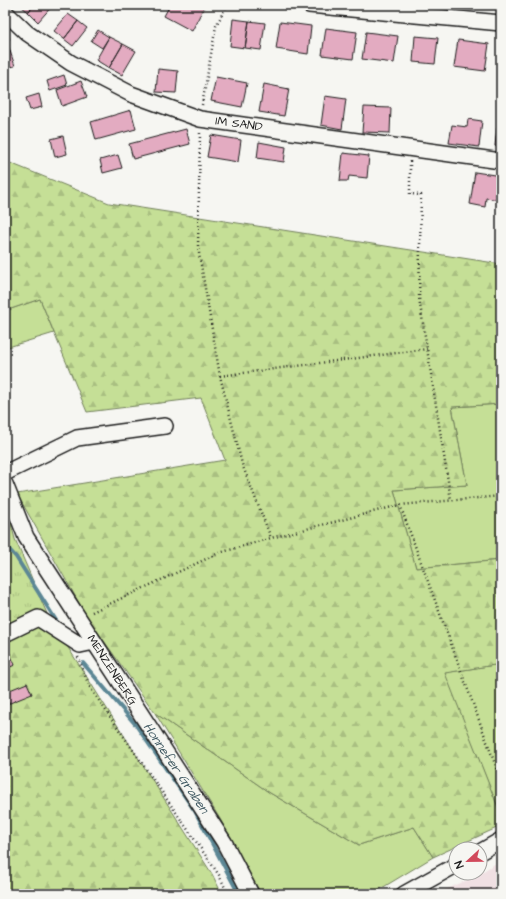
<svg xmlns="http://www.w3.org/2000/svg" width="506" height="899" viewBox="0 0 506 899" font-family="'Architects Daughter',sans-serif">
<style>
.built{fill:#f0e0e3}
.green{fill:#c5df96;stroke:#707e59}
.forest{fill:url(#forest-firs);stroke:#707e59}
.park{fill:url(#park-tufts);stroke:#707e59}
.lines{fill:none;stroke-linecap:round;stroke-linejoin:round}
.stream{stroke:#5b8795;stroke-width:4}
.building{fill:#e3abc1;stroke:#1c1c1c}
.minor-casing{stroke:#1c1c1c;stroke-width:18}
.path{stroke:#1c1c1c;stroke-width:2.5;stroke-dasharray:1 3;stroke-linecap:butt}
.minor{stroke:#f6f6f2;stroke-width:15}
.labels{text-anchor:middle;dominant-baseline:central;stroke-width:3;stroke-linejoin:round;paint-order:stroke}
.street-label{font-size:12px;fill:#1c1c1c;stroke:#f6f6f2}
.water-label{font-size:13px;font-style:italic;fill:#415a63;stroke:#f6f6f2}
</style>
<defs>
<pattern id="forest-firs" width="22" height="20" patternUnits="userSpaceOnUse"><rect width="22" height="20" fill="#c5df96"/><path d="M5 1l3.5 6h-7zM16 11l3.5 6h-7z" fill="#a9bf81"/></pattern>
<pattern id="park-tufts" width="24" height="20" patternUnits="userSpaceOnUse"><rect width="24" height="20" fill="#c5df96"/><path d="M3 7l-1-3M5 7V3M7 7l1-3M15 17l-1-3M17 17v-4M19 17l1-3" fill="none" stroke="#a9bf81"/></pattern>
</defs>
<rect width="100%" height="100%" fill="#f6f6f2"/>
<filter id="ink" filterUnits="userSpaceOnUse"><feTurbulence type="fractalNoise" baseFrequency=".025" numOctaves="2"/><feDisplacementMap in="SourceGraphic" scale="8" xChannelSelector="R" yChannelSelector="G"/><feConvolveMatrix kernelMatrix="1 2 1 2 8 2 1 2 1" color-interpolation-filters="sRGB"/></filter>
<g filter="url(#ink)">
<!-- built -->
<path class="built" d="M501,860v34h-65l38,-17z"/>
<!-- green -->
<path class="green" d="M40,299l14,34 -49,15v-37z
M501,404v156l-85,8 -22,-78 73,-5 -15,-78z
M501,664v151l-57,-142z
M155,713l115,80 89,52 55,-18 19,30 -61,37h-111l-41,-75z"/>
<!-- forest -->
<path class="forest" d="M5,161l104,42 392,61v140l-49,3 15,78 -73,5 22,78 85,-8v104l-56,9 56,142v11l-68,31 -19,-30 -55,18 -89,-52 -115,-80 -68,-96 -70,-123 208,-34 -24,-62 -114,14 -47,-113 -35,12z
M48,616l164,258 10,20h-217v-258z"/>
<!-- park -->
<path class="park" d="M5,502l10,37 33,77 -43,20z"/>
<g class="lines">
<!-- stream -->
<path class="stream" d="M5,545l11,12 41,65
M83,663l53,62 59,86 44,83"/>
</g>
<!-- building -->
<path class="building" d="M20,5h15l-7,7z
M35,5h18l-15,17 -10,-10z
M170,5h30l4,2 -12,24 -28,-15z
M68,14l10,7 -14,18 -10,-8z
M233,19l16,2 -4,27 -15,-2z
M78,21l9,7 -14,18 -9,-7z
M249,21l16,2 -4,27 -16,-2z
M280,22l31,4 -3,28 -32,-5z
M326,28l31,4 -4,27 -31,-4z
M98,30l11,7 -7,11 -11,-7z
M366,32l32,4 -4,27 -32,-4z
M415,36l23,2 -3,26 -22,-2z
M109,37l14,7 -14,24 -13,-8z
M458,40l31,4 -4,27 -31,-4z
M123,44l13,7 -14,24 -13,-7z
M9,48l6,18 -10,2v-19z
M158,69l20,2 -2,22 -20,-1z
M64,75l3,10 -17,6 -3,-10z
M216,77l31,6 -5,24 -31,-6z
M81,81l6,16 -25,9 -5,-16z
M264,84l25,5 -5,27 -25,-4z
M39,94l3,13 -12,3 -4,-12z
M325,96l21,3 -4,30 -21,-4z
M364,107l27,1 -1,25 -28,-1z
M131,110l5,19 -40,11 -5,-18z
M468,119l14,2 -3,26 -30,-4 3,-18 15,2z
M497,128h4v19l-6,-1z
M186,129l4,15 -57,15 -4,-15z
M211,135l30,5 -3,22 -31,-5z
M63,136l4,18 -12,3 -4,-18z
M259,142l27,5 -2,15 -27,-4z
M343,153l26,3 -2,22 -18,-2 -1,5h-8z
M118,155l4,13 -19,5 -3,-13z
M475,172l26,4 -1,24 -14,-2 -1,9 -15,-3z
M5,642l10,23 -10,4z
M27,683l5,11 -27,11v-13z"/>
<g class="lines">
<!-- minor casing -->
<g class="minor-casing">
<path id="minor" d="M309,5l192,18
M5,12l22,21 44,30 60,31 69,25 301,42
M5,473l72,-35 88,-12
M5,484l21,53 198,305 27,52
M5,634l33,-16 42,27 14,-3
M480,852l21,-12
M404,894l52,-29"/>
</g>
<!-- path -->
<path class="path" d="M5,40l7,-3
M202,105l14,-79 11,-21
M200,133l-2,114 22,129 22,88 29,74
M410,161v33l11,1 -2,103 32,202
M220,376l207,-27
M400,505l101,275
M92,612l127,-59 52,-15 129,-33 101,-9
M78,657l11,29 130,189 9,19"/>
<!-- minor -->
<use href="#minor" class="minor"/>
</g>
</g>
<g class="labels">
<!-- street labels -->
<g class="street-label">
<text transform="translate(239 124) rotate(8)">IM SAND</text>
<text transform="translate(112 670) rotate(57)">MENZENBERG</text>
</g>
<!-- water labels -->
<g class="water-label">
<text transform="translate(176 768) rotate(56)">Honnefer Graben</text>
</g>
</g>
<!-- margin -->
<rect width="506" height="899" fill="none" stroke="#f6f6f2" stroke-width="20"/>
<rect x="10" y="10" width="486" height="879" fill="none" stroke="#1c1c1c" stroke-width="1.5" filter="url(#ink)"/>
<!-- north arrow -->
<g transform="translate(468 861) rotate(248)"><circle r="19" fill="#f6f6f2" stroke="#9f9f9c"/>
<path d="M0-3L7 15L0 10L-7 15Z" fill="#d1495b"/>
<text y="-6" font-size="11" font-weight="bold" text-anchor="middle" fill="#1c1c1c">N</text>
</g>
</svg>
